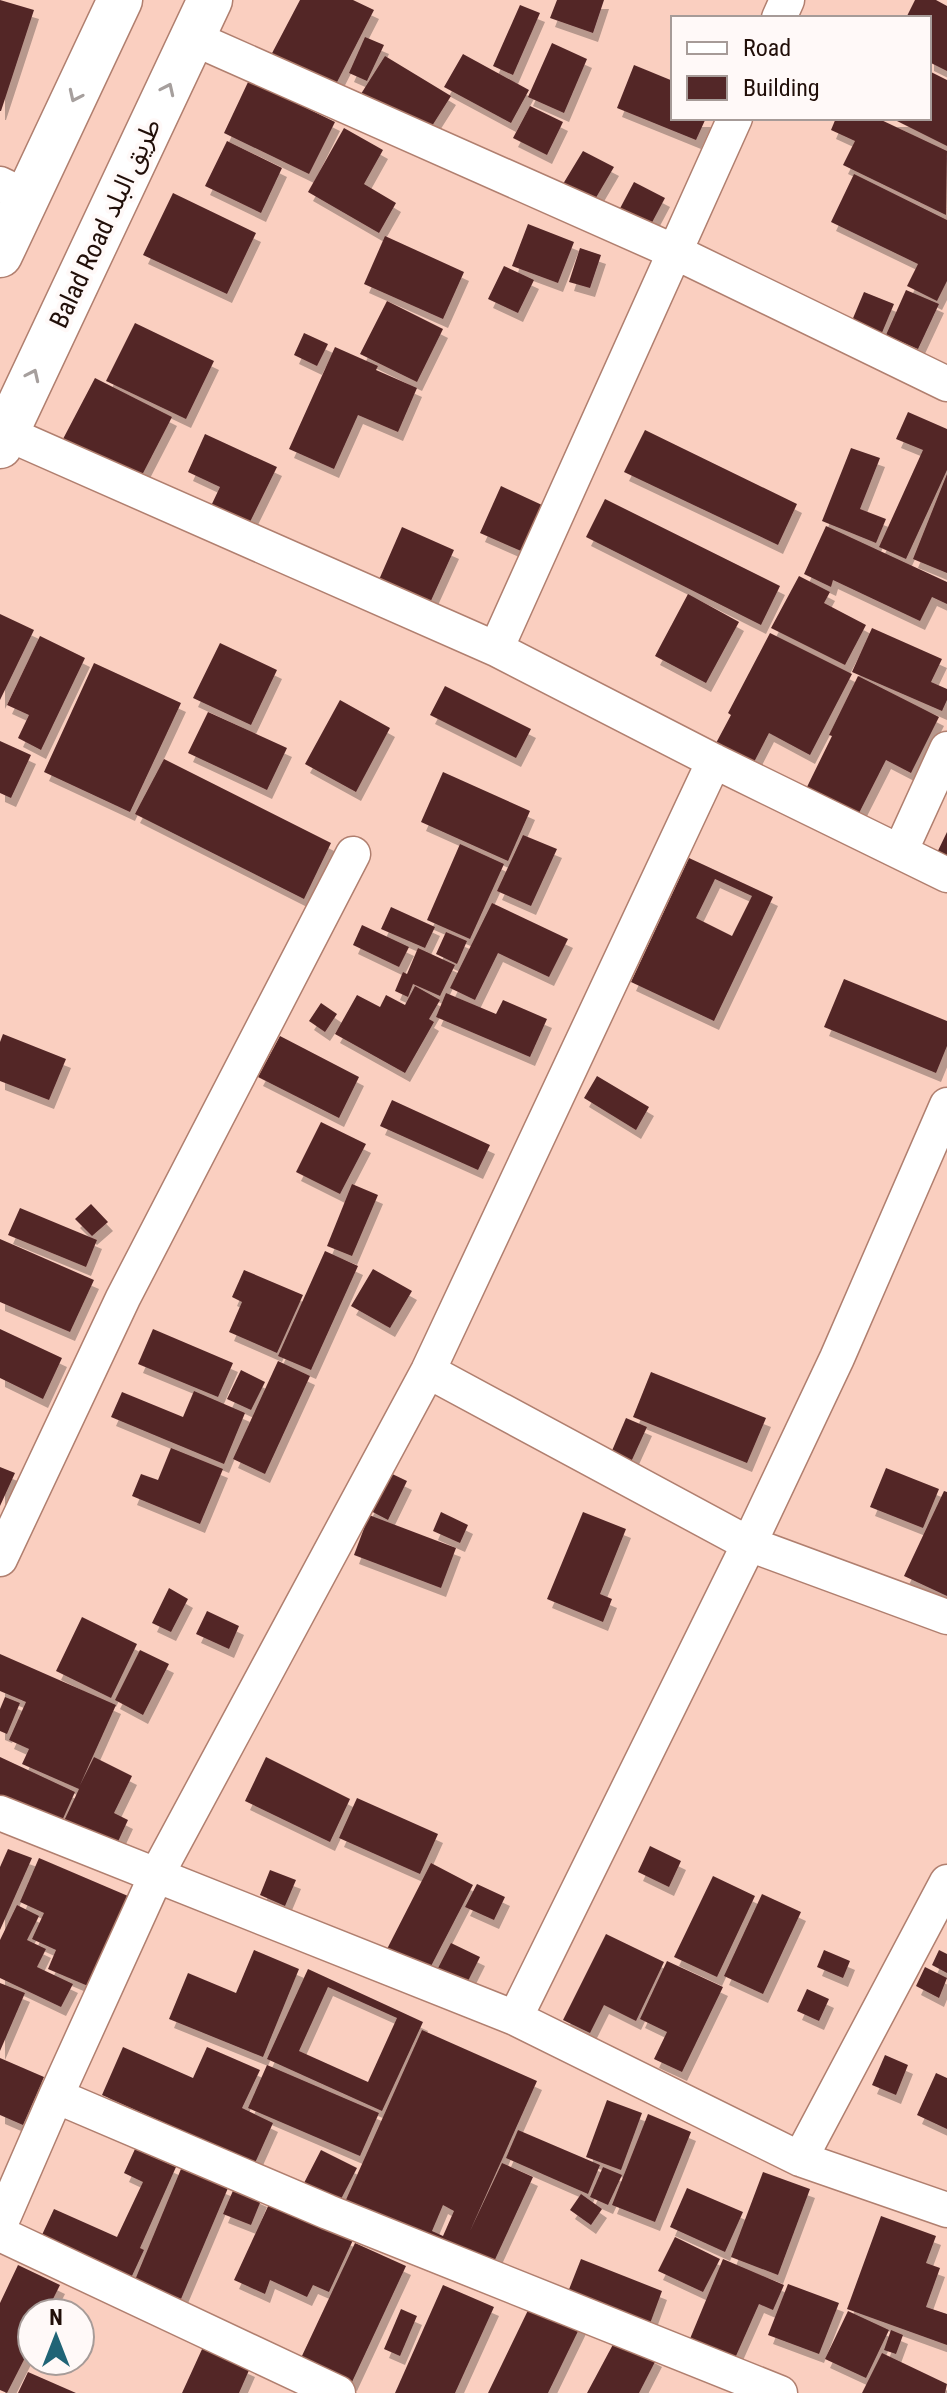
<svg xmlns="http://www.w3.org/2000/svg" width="947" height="2393" viewBox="0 0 947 2393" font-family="'Roboto Condensed','Noto Sans Arabic',sans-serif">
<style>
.building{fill:#532728;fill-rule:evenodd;filter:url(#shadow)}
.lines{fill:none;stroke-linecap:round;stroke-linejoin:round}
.minor-casing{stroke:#b07f6f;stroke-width:37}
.trunk-casing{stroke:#b07f6f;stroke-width:47}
.minor{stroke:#fff;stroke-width:34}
.trunk{stroke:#fff;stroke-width:44}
.oneway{stroke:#a69f9d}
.labels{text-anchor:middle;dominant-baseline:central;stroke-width:8;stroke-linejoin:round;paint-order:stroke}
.street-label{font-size:26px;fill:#210f09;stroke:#fff9f8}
</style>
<defs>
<filter id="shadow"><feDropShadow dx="5" dy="9" stdDeviation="0" flood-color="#0004"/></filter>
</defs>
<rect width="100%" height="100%" fill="#facfc0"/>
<!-- building -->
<path class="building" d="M0,0l34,10 -33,101h-1z
M300,0h53l21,10 -40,78 -64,-31z
M557,0h47l-11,33 -43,-15z
M915,0h21l11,6v65l-18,-9v-44h-23z
M520,5l20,8 -27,62 -20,-9z
M365,37l19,8 -17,36 -18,-8z
M552,43l35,16 -23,54 -36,-16z
M463,54l66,36 -18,33 -67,-36z
M385,56l66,40 -26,41 -66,-40z
M634,65l39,16v37h33l-10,22 -79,-32z
M929,71l18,9v66l-56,-28h38z
M249,80l86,42 -26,52 -85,-41z
M530,106l33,16 -16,33 -34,-17z
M836,118h41l70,33 -1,64 -103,-50 12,-24 -24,-11z
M344,128l39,22 -19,34 32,19 -17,30 -71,-41z
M227,141l55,27 -21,45 -56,-27z
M583,151l31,16 -20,34 -31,-17z
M854,174l93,46v61l-10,20 -30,-15 11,-22 -87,-42z
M634,182l31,16 -17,32 -31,-16z
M173,193l83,40 -29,61 -84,-39z
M528,224l46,18 -16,41 -46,-17z
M385,236l79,36 -21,47 -79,-35z
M580,248l21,7 -11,33 -21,-6z
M504,266l30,14 -16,33 -30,-14z
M906,290l33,14 -21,45 -32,-14z
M864,292l30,12 -13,31 -30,-12z
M387,301l56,28 -26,53 -57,-28z
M135,323l79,38 -28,58 -80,-38z
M304,333l24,11 -11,22 -23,-11z
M335,347l43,19 -2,4 41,18 -19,44 -40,-17 -24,54 -45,-20z
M95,378l77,39 -32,62 -77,-40z
M908,412l39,17v41l-41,89 -27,-12 44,-97 -27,-11z
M645,430l152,74 -19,41 -154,-73z
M205,434l72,33 -29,59 -38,-18 10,-21 -32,-15z
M851,448l29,10 -20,51 26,10 -10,24 -54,-22z
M947,474v99l-34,-14z
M501,486l41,19 -21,46 -41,-18z
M605,499l175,87 -19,39 -175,-88z
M826,526l121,56v22l-15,-7 -12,24 -87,-41 -2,7 -27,-13z
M402,527l52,23 -25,55 -51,-23z
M799,576l31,16 -6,11 42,22 -21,40 -74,-37z
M688,594l51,28 -33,61 -51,-27z
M0,614l34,16 -34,70z
M872,628l70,31 -11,23 16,7v11l-5,11 -90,-39z
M770,633l82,41 -42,81 -41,-22 -16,31 -38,-19 16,-30 -3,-2z
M40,636l45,22 -44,92 -23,-12 11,-23 -22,-10z
M220,643l57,27 -26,55 -58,-27z
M94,663l87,40 -51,109 -86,-40z
M858,676l81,41 -28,56 -25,-13 -28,55 -52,-26 26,-53 -3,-1z
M445,686l86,43 -15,29 -86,-43z
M340,700l50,28 -34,64 -51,-28z
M208,712l79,36 -20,42 -79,-37z
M0,741l31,14 -20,43 -11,-5z
M164,759l167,84 -27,56 -169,-85z
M443,772l87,39 -22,50 -87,-39z
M947,832v34l-13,-7z
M523,835l34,14 -26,57 -34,-15z
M460,844l44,20 -34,75 -43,-19z
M689,858l84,39 -59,124 -83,-39zM715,879l37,17 -20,40 -36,-18z
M492,903l76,36 -19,38 -51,-24 -23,47 -25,-12z
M391,907l44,20 -10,21 -44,-19z
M362,925l47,22 -10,20 -46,-22z
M446,932l21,9 -10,23 -21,-10z
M418,948l37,17 -15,31 -27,-12 -5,13 -13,-6 8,-19 4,2z
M844,979l103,42v25l-11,27 -112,-46z
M415,986l25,14 -11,19 5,3 -29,51 -70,-39 22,-39 23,12 6,-12 19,10z
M446,993l50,21 7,-14 44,19 -17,38 -94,-40z
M321,1003l16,11 -12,18 -16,-11z
M3,1034l63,25 -17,41 -49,-19v-39z
M280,1036l79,41 -20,41 -81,-41z
M597,1076l52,31 -13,23 -52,-32z
M392,1100l98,45 -12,25 -98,-44z
M321,1122l45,22 -26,50 -44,-22z
M352,1184l26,11 -26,61 -25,-10z
M91,1204l17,18 -16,14 -17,-17z
M20,1208l77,32 -11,27 -78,-32z
M0,1239l94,41 -24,52 -70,-30z
M325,1251l33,15 -47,104 -33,-14z
M373,1269l39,22 -22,37 -39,-22z
M244,1270l59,25 -26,58 -48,-21 13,-30 -10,-5z
M0,1329l62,29 -19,41 -43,-21z
M153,1329l80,34 -15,34 -80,-33z
M278,1361l32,15 -45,98 -32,-15z
M241,1370l24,12 -14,28 -24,-11z
M651,1372l115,46 -19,45 -114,-46z
M194,1391l51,22 -21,51 -113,-47 11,-25 61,25z
M626,1418l21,9 -16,35 -20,-9z
M171,1448l52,21 -23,55 -68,-28 9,-22 17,6z
M0,1467l15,6 -15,33z
M886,1468l53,21 -16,39 -53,-21z
M386,1471l21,10 -19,39 -21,-11z
M944,1491l3,1v104l-43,-20z
M441,1512l27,13 -8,18 -27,-12z
M583,1512l43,17 -26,65 12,5 -9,23 -56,-23z
M369,1515l87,33 -15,40 -87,-33z
M169,1588l19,11 -17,33 -19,-9z
M207,1611l32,15 -10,23 -33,-15z
M82,1617l55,27 -26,54 -55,-27z
M140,1650l29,14 -26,51 -28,-15z
M0,1654l116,51 -36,80 14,-28 38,19 -18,37 14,7 -13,28 -52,-25 16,-34 -57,-25 7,-15 -20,-9 17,-38 -26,-11z
M5,1697l15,6 -13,31 -7,-3v-22z
M0,1757l75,35 -14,31 -61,-28z
M266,1757l84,42 -20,43 -85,-41z
M357,1798l81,36 -18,40 -81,-36z
M650,1846l31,15 -12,26 -31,-15z
M8,1849l24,9 -32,72v-63z
M39,1858l89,38 -40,90 -40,-17 8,-19 -24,-11 12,-26 -24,-11z
M431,1863l42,22 -44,85 -42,-21z
M270,1870l26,10 -11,26 -25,-11z
M713,1876l42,20 -38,81 -43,-20z
M477,1884l28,13 -11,23 -29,-13z
M762,1894l39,18 -38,82 -39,-18z
M17,1905l22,11 -12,24 19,9 -9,18 36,17 -12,23 -61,-29v-38z
M606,1934l58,28 -28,59 -32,-16 -14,28 -27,-13z
M451,1943l29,14 -14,28 -29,-15z
M254,1950l45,19 -36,88 -94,-38 19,-46 48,20z
M824,1950l26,11 -7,17 -26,-11z
M939,1950l8,4v19l-15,-8z
M667,1961l56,26 -41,85 -28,-13 13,-27 -27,-13z
M925,1967l22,11 -8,20 -23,-12z
M308,1969l115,53 -41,89 -115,-52zM328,1987l69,31 -29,64 -69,-31z
M0,1983l25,10 -25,58z
M807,1989l22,10 -10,22 -22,-10z
M422,2030l115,51 -67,150 32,-68 31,14 -41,89 -147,-64zM443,2205l11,6 -11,25 -11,-5z
M123,2047l70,31 14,-31 53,23 -18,38 31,15 -18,40 -153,-68z
M885,2055l23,10 -12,30 -24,-10z
M0,2058l44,19 -21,48 -23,-10z
M267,2065l112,48 -19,43 -112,-48z
M936,2073l11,5v51l-30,-14z
M607,2100l35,13 -21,57 -35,-13z
M648,2114l43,18 -36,90 -43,-17z
M518,2130l82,35 -12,29 -82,-36z
M135,2149l41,18 -36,81 4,2 -13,28 -90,-41 13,-28 63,28 26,-55 -19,-9z
M321,2150l36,18 -17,33 -36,-18z
M603,2167l19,8 -14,30 -18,-8z
M181,2169l47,19 -47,111 -46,-19z
M763,2172l47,17 -32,86 -47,-18z
M235,2186l27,12 -11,27 -28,-11z
M687,2188l56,24 -18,40 -55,-25z
M581,2194l21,15 -11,16 -21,-15z
M270,2202l83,38 -24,52 -16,-7 -6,12 -37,-17 -5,14 -31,-14z
M881,2216l55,20 -10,27 14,5 -14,39 21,7v31l-100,-36z
M675,2237l45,22 -17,33 -45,-21z
M355,2243l51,23 -54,116 -51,-24z
M581,2259l81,32 -14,38 -82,-32z
M723,2259l61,26 -11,25 -14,-6 -27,61 -45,-19z
M18,2265l42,20 -14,28h-14v31l-25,49 -7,-3v-87z
M788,2284l51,19 -20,51 -51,-19z
M443,2285l51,22 -39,86h-60z
M532,2302l49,23 -33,68h-60z
M401,2309l16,7 -17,40 -16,-7z
M848,2311l41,19 -23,48 -41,-19z
M891,2330l12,5 -7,19 -12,-4z
M617,2337l40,21 -18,35h-52z
M203,2347l47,21 -11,25h-57z
M882,2353l65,31 -2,9h-83z
M28,2372l48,21h-58z"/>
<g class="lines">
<!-- minor casing -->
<g class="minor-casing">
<path id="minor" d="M779,18l8,-18
M193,38l482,214 272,132
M0,184l27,13
M6,433l490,216 218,112 233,114
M496,649l239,-531
M900,852l47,-103
M428,1371l321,173 198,73
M0,1559l123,-261 230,-444
M0,1813l515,205 285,141 147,51
M515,2018l234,-474 88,-186 110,-253
M56,2096l272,116 452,181
M800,2159l147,-277
M0,2225l56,-129 100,-220 272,-505 286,-610
M0,2234l338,159"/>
</g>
<!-- trunk casing -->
<g class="trunk-casing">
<path id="trunk" d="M0,255l120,-255
M0,446l210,-446"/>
</g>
<!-- minor -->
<use href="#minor" class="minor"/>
<!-- trunk -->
<use href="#trunk" class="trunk"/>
</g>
<!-- one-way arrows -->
<defs><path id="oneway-chevron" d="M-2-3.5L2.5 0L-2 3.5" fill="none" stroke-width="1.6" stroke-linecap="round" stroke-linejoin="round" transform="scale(2)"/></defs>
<g class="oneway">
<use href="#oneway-chevron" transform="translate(168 89) rotate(-65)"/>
<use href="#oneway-chevron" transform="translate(75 96) rotate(115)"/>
<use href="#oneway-chevron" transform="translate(33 375) rotate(-65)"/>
</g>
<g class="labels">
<!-- street labels -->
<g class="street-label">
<text transform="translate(105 223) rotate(-65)">Balad Road طريق البلد</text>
</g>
</g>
<!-- legend -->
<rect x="671" y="16" width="260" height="104" fill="#fff9f8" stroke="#a69b98" stroke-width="2"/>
<rect x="687" y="42" width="40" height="12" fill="#ffffff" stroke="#a69b98" stroke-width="2"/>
<text x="743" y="56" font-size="24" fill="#210f09">Road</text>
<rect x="687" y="76" width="40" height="24" fill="#532728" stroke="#a69b98" stroke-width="2"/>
<text x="743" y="96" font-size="24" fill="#210f09">Building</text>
<!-- north arrow -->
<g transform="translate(56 2337)"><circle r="38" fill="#fff9f8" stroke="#a69b98" stroke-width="2"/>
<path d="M0-6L14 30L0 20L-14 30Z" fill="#206476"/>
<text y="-12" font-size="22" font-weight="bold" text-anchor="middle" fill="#210f09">N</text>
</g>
</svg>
